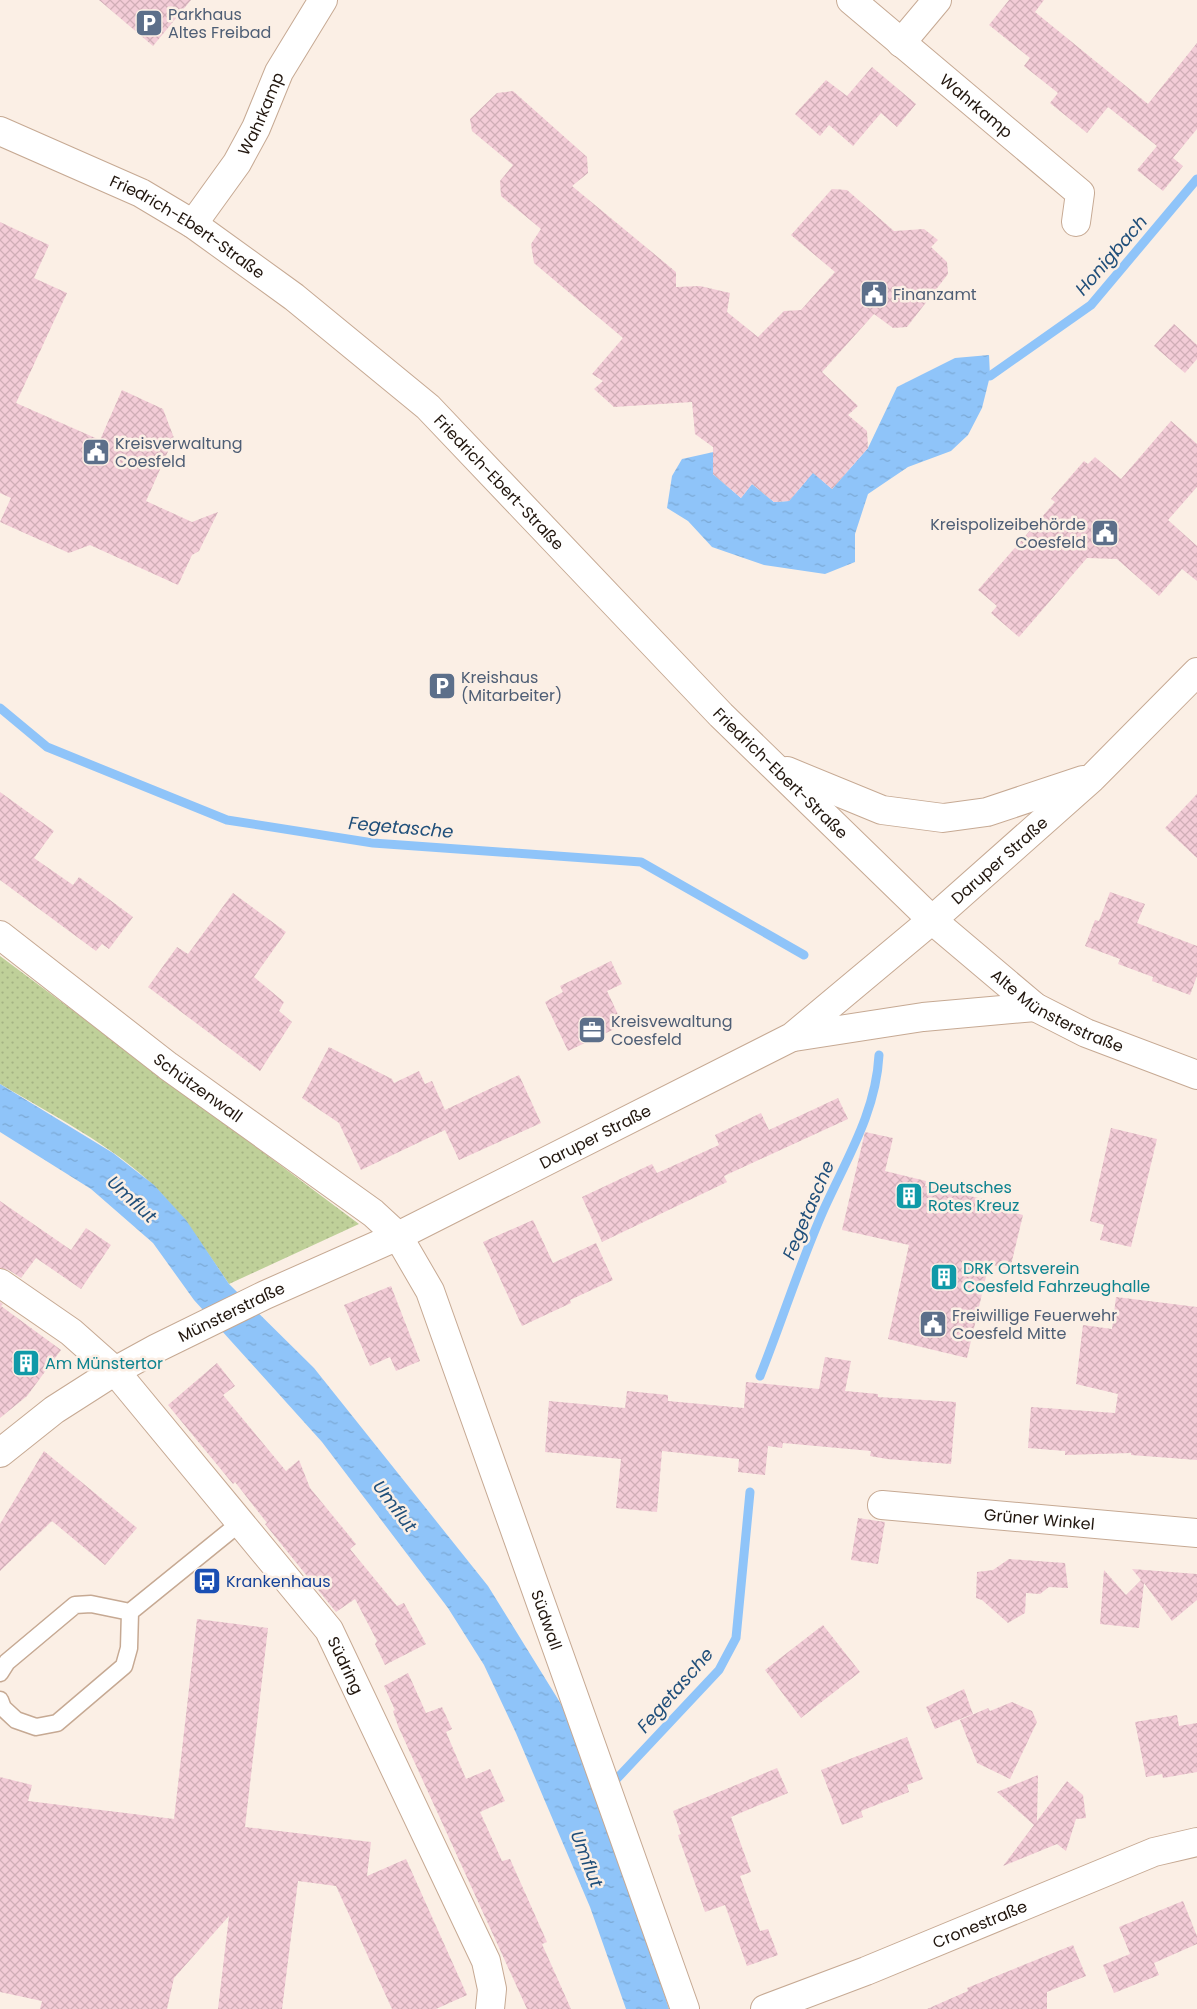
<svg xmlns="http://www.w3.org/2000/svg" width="1197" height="2009" viewBox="0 0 1197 2009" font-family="Poppins,sans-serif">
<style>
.grass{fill:url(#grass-dots)}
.water{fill:url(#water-ripples)}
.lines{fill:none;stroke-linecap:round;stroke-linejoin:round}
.stream{stroke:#8fc4f9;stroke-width:9}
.building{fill:url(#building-cross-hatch)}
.service-casing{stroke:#c6a993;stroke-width:19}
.minor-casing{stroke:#c6a993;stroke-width:30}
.tertiary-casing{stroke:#c6a993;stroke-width:30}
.service{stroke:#fff;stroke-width:16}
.minor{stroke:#fff;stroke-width:28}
.tertiary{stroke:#fff;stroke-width:28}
.labels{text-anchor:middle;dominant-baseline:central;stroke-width:5;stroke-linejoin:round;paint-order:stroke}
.service-label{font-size:16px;fill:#4e5e75;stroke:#fbefe5;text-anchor:start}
.street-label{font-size:16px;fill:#21160e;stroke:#fbefe5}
.culture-label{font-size:16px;fill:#0d838f;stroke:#fbefe5;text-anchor:start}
.transit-label{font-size:16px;fill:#164399;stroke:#fbefe5;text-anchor:start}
.water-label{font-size:18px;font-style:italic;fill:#204f7a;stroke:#fbefe5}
</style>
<defs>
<pattern id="grass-dots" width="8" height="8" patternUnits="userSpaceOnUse" patternTransform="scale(1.25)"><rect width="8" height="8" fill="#bfd099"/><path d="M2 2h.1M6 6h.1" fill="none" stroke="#a4b283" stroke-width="1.8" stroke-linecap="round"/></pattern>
<pattern id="water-ripples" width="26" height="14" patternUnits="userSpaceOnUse" patternTransform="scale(1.25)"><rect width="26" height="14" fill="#8fc4f9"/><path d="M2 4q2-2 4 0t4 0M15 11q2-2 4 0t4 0" fill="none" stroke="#7ba8d4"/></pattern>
<pattern id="building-cross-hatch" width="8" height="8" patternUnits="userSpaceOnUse" patternTransform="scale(1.25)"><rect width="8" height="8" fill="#f3ccd7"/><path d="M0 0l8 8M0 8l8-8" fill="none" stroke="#d0aeb7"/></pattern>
</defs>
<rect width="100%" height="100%" fill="#fbefe5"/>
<!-- grass -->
<path class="grass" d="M0,956l359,268 -130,60c-23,-34 -45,-67 -74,-97 -40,-40 -106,-74 -155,-103z"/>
<!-- water -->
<path class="water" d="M989,355l1,21 -8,32 -14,27 -17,16 -43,16 -40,27 -13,40v28l-30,12 -61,-9 -52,-18 -24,-26 -21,-13 5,-32 10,-17 36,-8 -5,7v16l28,24 11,-14 22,18 15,-1 17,-20 4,-11 22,19 36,-41 29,-61 58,-29z
M0,1084l113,69 41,32 32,35 43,64 85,84 174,218 81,131 35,87 65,205h-43l-36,-102 -74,-174 -32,-68 -36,-57 -126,-166 -128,-142 -41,-57 -62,-54 -91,-57z"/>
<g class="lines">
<!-- stream -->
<path class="stream" d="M990,376l101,-71 106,-126
M0,708l47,39 180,73 146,23 268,19 163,93
M760,1376c22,-55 40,-113 64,-167 23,-51 52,-97 55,-154
M610,1786l109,-116 17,-32 14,-146"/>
</g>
<!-- building -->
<path class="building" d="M99,0h92l-38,46z
M1009,0h35l-9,12 113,92 49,-61v86l-24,29 10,8 -20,25 -26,-21 20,-24 -49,-39 -21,26 -37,-30 8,-10 -34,-27 6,-8 -41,-33z
M872,67l44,37 -19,23 -16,-14 -28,33 -24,-21 -9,11 -25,-22 31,-34 21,16z
M513,91l74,66 1,16 -16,13 104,86v15l24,-1 30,7 -3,19 31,25 26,-26 17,-1 34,-38 -44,-37 41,-46 15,1 47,41 30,-2 14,11 -7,7 16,15 1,12 -41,53 -14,1 -19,-14 -52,58 36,34 -10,9 19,16 1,17 -36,41 -19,-16 -24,28 -15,1 -22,-18 -11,14 -28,-24v-27l-18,-13 -3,-32 -78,5 -20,-18 9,-8 -11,-7 31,-36 -89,-75 -3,-19 10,-15 -40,-33 -1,-15 13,-16 -41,-34 -2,-12 27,-26z
M0,222l49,23 -15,33 33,15 -51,110 84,37 22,-50 41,19 11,29 -28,63 46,21 26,-10 -19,39 -7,4 -14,30 -88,-40 -21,8 -69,-31 11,-24 -11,-5z
M1174,324l23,21v14l-12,14 -31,-27z
M1171,421l26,23v43l-29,33 29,26v35l-15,-12 -23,27 -42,-37 -30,-1 -68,79 -28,-24 6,-7 -19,-16 77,-88 -4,-3 33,-38 4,3 7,-7 26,22z
M0,792l54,39 -20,27 39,27 6,-8 54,40 -24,32 -7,-5 -6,7 -96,-71z
M1197,794v64l-32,-30z
M1110,892l35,12 -8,19 60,23v30l-7,19 -38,-14 1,-4 -35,-13 2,-5 -35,-13 10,-26 4,1z
M233,893l53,39 -32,45 30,25 -5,9 13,11 -32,49 -112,-84 29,-40 11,7z
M611,961l11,23 -15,7 16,34 -55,26 -23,-49 18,-10 -3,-6z
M329,1047l63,32 2,4 25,-12 6,13 7,-3 13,29 74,-35 22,48 -82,37 -14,-30 -84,40 -22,-47 -37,-25z
M838,1098l10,21 -124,57 3,6 -125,60 -20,-45 70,-33 5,9 62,-28 -4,-10 46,-22 8,17z
M1111,1128l46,11 -26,108 -31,-7 4,-15 -14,-4z
M865,1132l28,6 -8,33 41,10 -1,5 85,19 -1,6 14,4 -13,54 -21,-5 -22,94 -79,-19 21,-94 -67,-15z
M0,1201l71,49 15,-22 25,17 -30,44 -45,-31 -15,20 -12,-8 -9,-2z
M533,1220l20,43 43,-20 17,37 -43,20 1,3 -49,23 -39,-84z
M391,1286l29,75 -24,10 -6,-14 -20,9 -26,-61z
M1116,1297l81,10v153l-66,-5v-2l-66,2v-4l-37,-3 3,-41 84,6 3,-19 -42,-10 7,-59 29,4z
M0,1302l3,2 -2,2 60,44 -34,46 -27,22z
M825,1357l26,4 -6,30 33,3v3l78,5 -5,62 -64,-5 -17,-3 1,-5 -88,-8 -1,5 -14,-2 -3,29 -27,-3 1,-13 -77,-8 -5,61 -41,-4 5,-49 -76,-7 4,-51 76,7 2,-17 41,4v6l76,7 2,-26 73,7z
M217,1363l18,23 -12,9 63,76 13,-11 11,28 46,56 -6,5 47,57 7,-3 22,41 -41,21 -10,-21 2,-3 -22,-42 -19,13 -71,-88 2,-1 -32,-41 -2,2 -65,-79z
M44,1451l93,77 -32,37 -53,-44 -52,50v-47z
M858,1518l27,4 -7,42 -27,-4z
M1009,1559l56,4 3,25 -19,-1 -9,7 -14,-1 -1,20 -17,10 -26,-23 -6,-2 1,-26 16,-2z
M1132,1569l65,5v26l-25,21 -28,-38 -5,45 -39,-4 4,-54 22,25 15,-15z
M197,1619l71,9 -23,199 126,15 -4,34 39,-17 61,136 -31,14h-44l-56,-123 -38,-5 -16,128h-64l11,-93 -55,62 -7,31h-127l2,-8 -42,-9v-215l32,8 -4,16 146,18z
M823,1625l37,47 -59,46 -36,-48z
M408,1673l18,40 16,-6 10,22 -6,3 20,47 24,-10 15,32 -25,11 22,49 8,-2 37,83 -5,2 29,65h-44l-129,-283 -5,-15 2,-1 -11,-24z
M964,1689l9,25 -38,15 -9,-22z
M1012,1702l20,9 5,11 -27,57 -33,-16 -17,-43 28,-12 2,3z
M1177,1715l2,11 18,-3v49l-34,6 -1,-4 -16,3 -11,-55z
M907,1737l16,42 -16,6 2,7 -48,19 2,6 -21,8 -21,-55z
M777,1768l11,25 -57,24 20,55 -11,4 20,55 8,-2 10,26 -31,11 -22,-61 -20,7 -27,-77 3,-1 -8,-23z
M1038,1775l-1,46 30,-40 16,14 3,23 -10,1 -10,32 -9,-7 -54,22 31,-41 -37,-33z
M1183,1901l14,35v8l-43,19 5,12 -45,18 -11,-28 27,-11 -11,-27z
M1073,1945l13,31 -39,16v17h-120l41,-18 -1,-3z"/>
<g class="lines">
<!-- service casing -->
<g class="service-casing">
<path id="service" d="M0,1673l7,-11 68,-57 16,-1 39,8
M0,1700l3,8 13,12 20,7 21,-4 67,-57 5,-18 1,-36 111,-90"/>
</g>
<!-- minor casing -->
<g class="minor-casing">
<g id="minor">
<path id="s1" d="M851,0l229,193 -4,29"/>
<path d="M901,43l36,-43"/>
<path id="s2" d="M193,224l44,-61 19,-35 23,-56 44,-72"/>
<path id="s3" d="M0,935l168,131 205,147 25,23 32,55 255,718"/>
<path d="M794,1037l129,-20 112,-10"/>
<path id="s4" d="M0,1283l71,49 44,39 214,259 157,331 6,28 -2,20"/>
<path id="s5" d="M0,1453l54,-43 61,-39 42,-23 108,-53 133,-59 394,-199 140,-117"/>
<path id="s6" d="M882,1505l315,28"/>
<path id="s7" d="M765,2009l101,-38 288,-119 43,-10"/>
</g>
</g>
<!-- tertiary casing -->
<g class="tertiary-casing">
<g id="tertiary">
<path id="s8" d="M0,131l141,62 52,31 101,73 134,110 293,308 211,205 103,87 51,26 111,42"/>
<path d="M787,771l95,39 61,8 44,-6 96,-32"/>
<path id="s9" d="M932,920l160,-142 105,-106"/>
</g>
</g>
<!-- service -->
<use href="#service" class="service"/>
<!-- minor -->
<use href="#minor" class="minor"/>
<!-- tertiary -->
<use href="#tertiary" class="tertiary"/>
</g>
<!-- icons -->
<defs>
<g id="parking-square" transform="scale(1.4375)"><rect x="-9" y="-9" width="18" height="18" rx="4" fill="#5c6f8a" stroke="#fbefe5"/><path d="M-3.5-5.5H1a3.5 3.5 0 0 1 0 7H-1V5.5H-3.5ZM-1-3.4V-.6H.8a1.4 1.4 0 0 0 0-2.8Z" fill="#fff"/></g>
<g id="civic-square" transform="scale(1.4375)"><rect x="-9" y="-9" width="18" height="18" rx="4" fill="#5c6f8a" stroke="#fbefe5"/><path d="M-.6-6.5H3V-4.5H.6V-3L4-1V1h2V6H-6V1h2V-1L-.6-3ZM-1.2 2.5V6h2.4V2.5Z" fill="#fff"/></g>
<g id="office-square" transform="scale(1.4375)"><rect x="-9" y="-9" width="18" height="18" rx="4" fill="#5c6f8a" stroke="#fbefe5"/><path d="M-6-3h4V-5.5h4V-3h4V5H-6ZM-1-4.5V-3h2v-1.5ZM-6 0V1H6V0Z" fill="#fff"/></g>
<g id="building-square" transform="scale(1.4375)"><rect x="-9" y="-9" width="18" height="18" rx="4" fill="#0f9aa8" stroke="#fbefe5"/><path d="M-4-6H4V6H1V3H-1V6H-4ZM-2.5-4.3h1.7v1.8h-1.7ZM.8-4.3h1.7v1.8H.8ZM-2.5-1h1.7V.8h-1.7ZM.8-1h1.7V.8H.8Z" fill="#fff"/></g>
<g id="bus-square" transform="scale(1.4375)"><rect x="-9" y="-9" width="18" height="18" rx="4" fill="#1a4fb4" stroke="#fbefe5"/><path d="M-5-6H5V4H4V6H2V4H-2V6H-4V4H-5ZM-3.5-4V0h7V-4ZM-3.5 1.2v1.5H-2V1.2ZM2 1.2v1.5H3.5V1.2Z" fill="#fff"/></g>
</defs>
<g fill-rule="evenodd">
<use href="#parking-square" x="149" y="23"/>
<use href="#civic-square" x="874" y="294"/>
<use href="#civic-square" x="96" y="452"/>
<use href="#civic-square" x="1105" y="533"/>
<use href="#parking-square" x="442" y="686"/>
<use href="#office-square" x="592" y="1030"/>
<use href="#building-square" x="909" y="1196"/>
<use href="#building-square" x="944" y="1277"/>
<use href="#civic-square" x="933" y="1324"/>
<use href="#building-square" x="26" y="1363"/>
<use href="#bus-square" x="207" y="1581"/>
</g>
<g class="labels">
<!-- service labels -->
<g class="service-label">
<text x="168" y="14">Parkhaus<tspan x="168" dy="18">Altes Freibad</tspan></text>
<text x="893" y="294">Finanzamt</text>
<text x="115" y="443">Kreisverwaltung<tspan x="115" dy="18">Coesfeld</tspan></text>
<text x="1086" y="524" text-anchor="end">Kreispolizeibehörde<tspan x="1086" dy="18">Coesfeld</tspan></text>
<text x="461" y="677">Kreishaus<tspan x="461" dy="18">(Mitarbeiter)</tspan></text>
<text x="611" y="1021">Kreisvewaltung<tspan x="611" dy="18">Coesfeld</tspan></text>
<text x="952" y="1315">Freiwillige Feuerwehr<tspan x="952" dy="18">Coesfeld Mitte</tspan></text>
</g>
<!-- street labels -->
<g class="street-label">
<text stroke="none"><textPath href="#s1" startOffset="164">Wahrkamp</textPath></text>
<text stroke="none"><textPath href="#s2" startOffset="130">Wahrkamp</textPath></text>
<text stroke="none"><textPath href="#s8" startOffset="211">Friedrich-Ebert-Straße</textPath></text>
<text stroke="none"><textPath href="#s8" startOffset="616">Friedrich-Ebert-Straße</textPath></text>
<text stroke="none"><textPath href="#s8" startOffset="1021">Friedrich-Ebert-Straße</textPath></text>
<text stroke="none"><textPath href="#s9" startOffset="90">Daruper Straße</textPath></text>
<text stroke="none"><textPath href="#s8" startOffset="1388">Alte Münsterstraße</textPath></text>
<text stroke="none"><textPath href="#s3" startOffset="250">Schützenwall</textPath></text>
<text stroke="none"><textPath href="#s5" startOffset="676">Daruper Straße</textPath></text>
<text stroke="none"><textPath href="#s5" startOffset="272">Münsterstraße</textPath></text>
<text stroke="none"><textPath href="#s6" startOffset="158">Grüner Winkel</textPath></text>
<text stroke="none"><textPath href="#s3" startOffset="912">Südwall</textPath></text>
<text stroke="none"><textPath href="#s4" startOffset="520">Südring</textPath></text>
<text stroke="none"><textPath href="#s7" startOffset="231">Cronestraße</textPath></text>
</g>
<!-- culture labels -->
<g class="culture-label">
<text x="928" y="1187">Deutsches<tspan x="928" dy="18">Rotes Kreuz</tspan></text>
<text x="963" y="1268">DRK Ortsverein<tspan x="963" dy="18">Coesfeld Fahrzeughalle</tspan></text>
<text x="45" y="1363">Am Münstertor</text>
</g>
<!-- transit labels -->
<g class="transit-label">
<text x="226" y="1581">Krankenhaus</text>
</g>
<!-- water labels -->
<g class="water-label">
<text transform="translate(1111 255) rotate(-49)">Honigbach</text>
<text transform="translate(401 827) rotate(5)">Fegetasche</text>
<text transform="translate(132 1199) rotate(43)">Umflut</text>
<text transform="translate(808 1210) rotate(-67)">Fegetasche</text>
<text transform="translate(395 1506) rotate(53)">Umflut</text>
<text transform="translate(675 1690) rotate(-49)">Fegetasche</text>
<text transform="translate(587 1859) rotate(69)">Umflut</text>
</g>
</g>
</svg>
